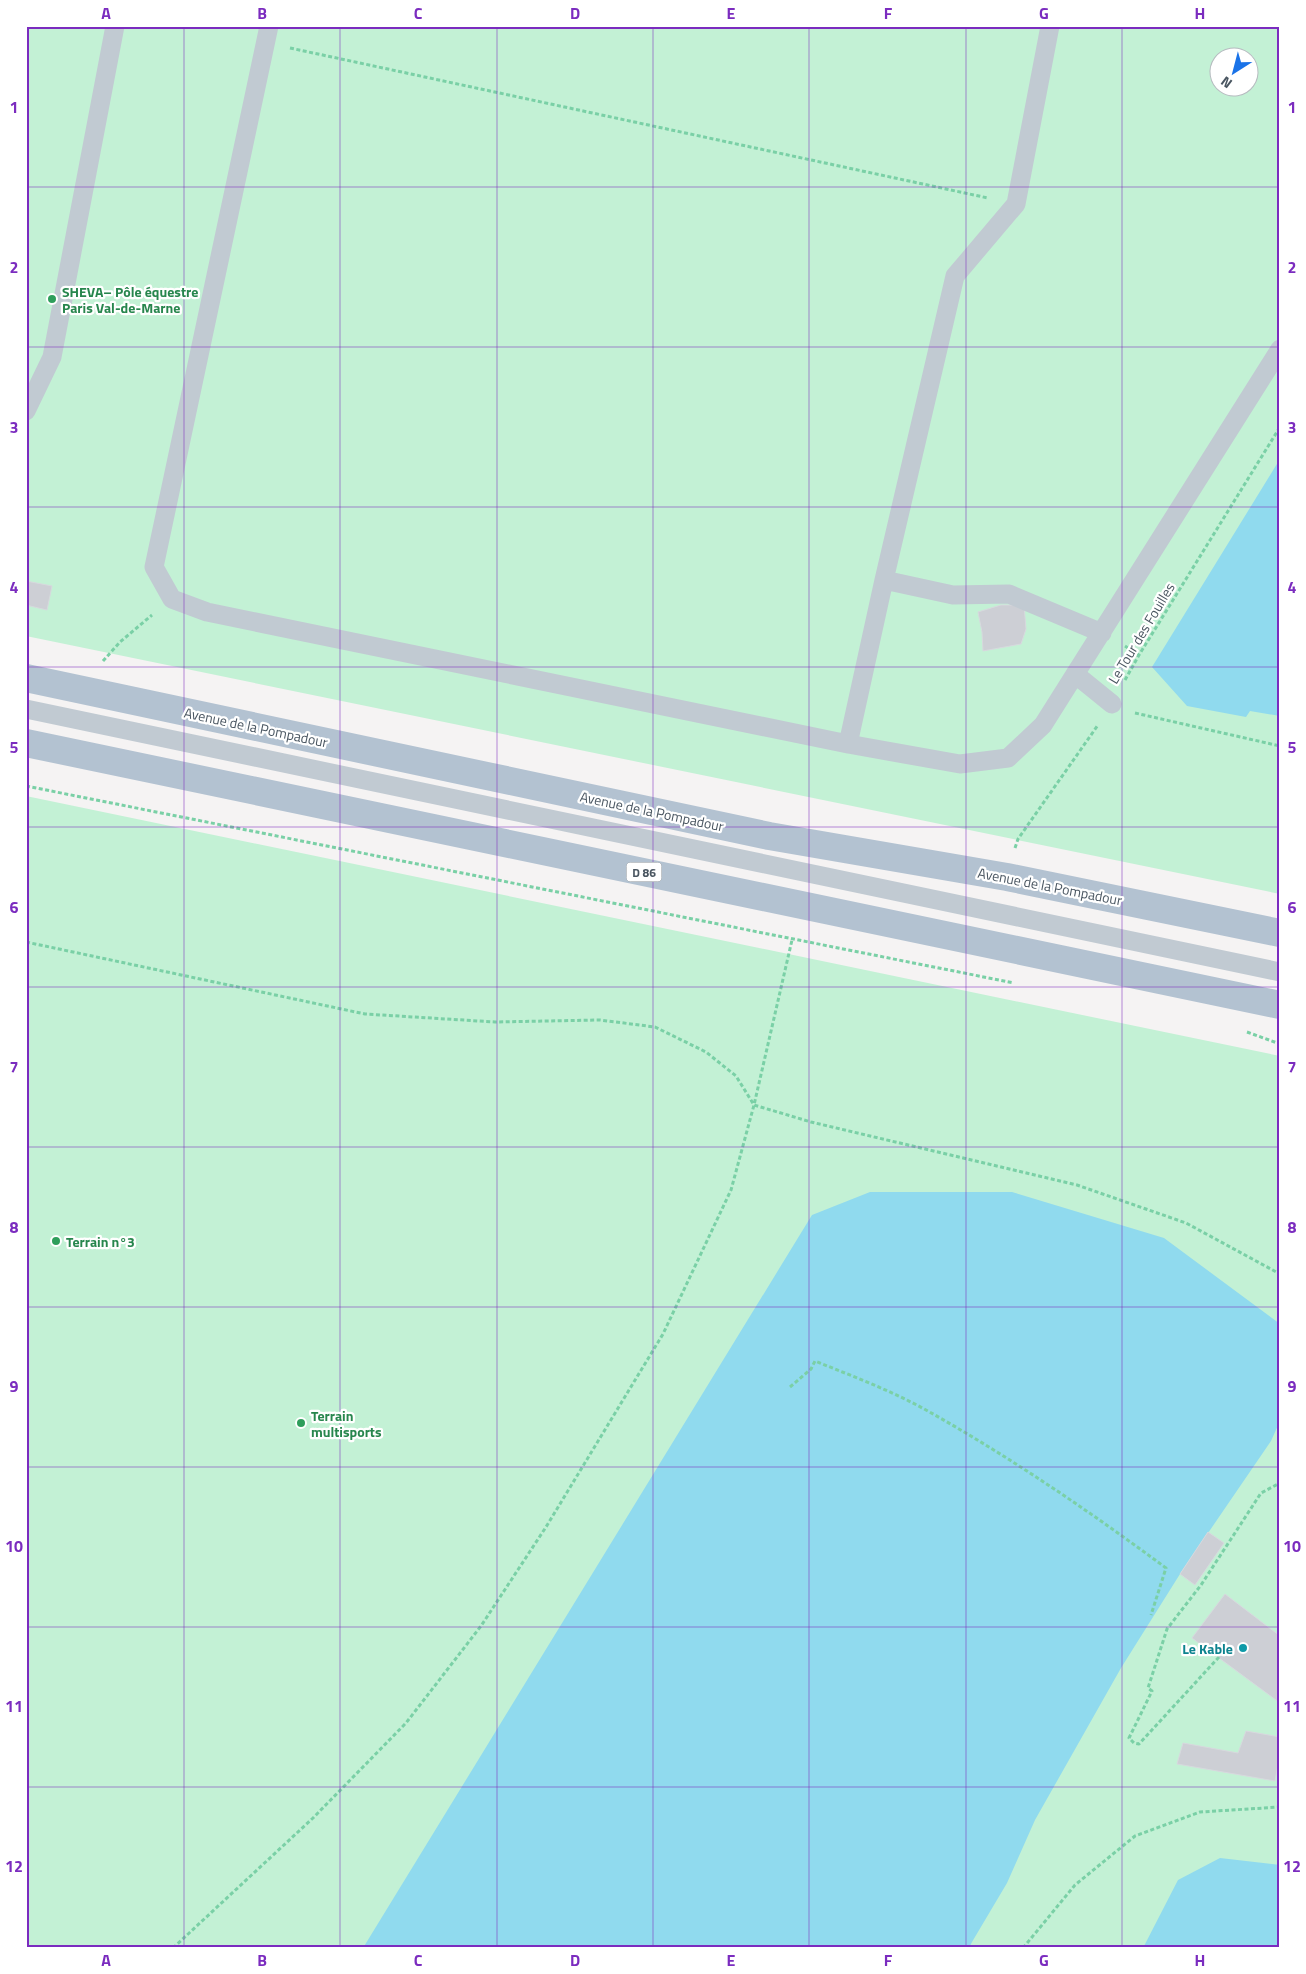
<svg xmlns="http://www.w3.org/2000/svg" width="1306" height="1974" viewBox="0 0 1306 1974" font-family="'Titillium Web',sans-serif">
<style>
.green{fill:#c3f1d5;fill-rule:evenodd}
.water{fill:#90daee}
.building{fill:#cdcfd5;stroke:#d7d9de}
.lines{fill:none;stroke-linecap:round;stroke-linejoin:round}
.path{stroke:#7ad0a6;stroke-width:3;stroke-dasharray:4 2.5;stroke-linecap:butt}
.service{stroke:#c1cad2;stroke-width:19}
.primary{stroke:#b3c2d1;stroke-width:28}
.grid{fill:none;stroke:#7b2cbf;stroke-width:1;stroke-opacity:0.55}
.leisure-dot{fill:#2e9e5b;stroke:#fff;stroke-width:2}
.culture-dot{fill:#0f9aa8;stroke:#fff;stroke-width:2}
.labels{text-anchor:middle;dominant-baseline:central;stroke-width:4.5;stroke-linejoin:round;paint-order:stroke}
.shield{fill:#fff;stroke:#808990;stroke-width:1}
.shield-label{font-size:12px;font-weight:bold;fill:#4a5661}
.leisure-label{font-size:14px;font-weight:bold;fill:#27864d;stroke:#fff;text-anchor:start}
.street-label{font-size:14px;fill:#4a5661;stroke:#fff}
.culture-label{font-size:14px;font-weight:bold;fill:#0d838f;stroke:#fff;text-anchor:end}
.neatline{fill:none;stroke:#7b2cbf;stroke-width:2}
.grid-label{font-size:16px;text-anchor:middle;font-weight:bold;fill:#7b2cbf}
</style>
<rect width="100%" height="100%" fill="#f5f3f3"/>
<!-- green -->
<path class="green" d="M26,26h1254v868l-1254,-258zM1218,58h30v30h-30z
M26,796l1254,260v892h-1254z"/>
<!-- water -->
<path class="water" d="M1280,459v257l-30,-5 -4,6 -59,-11 -35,-39z
M870,1192h142l152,46 116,86v97l-9,20 -91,133 -59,94 -86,152 -28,63 -35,59 -3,6h-606l449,-733z
M1220,1858l60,7v83h-137l35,-68z"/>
<!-- building -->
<path class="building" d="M26,581l26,5 -5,24 -21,-5z
M1001,605h23l2,24 -5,15 -38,7 -1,-19 -4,-20z
M1208,1532l16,11 -29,42 -15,-11z
M1225,1594l55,42v67l-88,-65z
M1246,1731l34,6v17l-5,27 -98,-17 6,-21 55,10z"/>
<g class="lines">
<!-- path -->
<path class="path" d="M290,48l698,150
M1125,646l14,9
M103,661l17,-19 32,-27
M1125,680l14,-25 141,-228
M1135,713l145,33
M26,786l988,197
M1015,848l3,-9 80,-114
M26,942l339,72 130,8 105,-2 55,7 51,25 30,24 18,29 57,17 266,63 109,38 94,51
M1247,1032l33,12
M790,1387l21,-18 4,-8c37,15 75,29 111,49 84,47 163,101 240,158l-15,47
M1219,1657l-80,87 -5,-1 -5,-5 23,-47 -4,-3 19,-59 34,-44 60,-92 19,-10
M173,1948l140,-130 93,-95 75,-97 65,-99 117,-193 68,-144 23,-85 38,-165
M1023,1948l52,-63 60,-49 65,-24 80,-5"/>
<!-- service -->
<path class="service" d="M269,26l-115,541 18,32 35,13 641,132 112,20 48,-6 35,-33 237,-376
M26,411l26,-54 63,-331
M884,580l69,15 56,-1 93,39
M1075,674l37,30
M26,709l1254,263
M848,744l36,-164 71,-304 61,-72 34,-178"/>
<!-- primary -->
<path class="primary" d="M26,678l743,158 238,41 273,56
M26,743l1254,262"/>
</g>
<!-- grid -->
<path class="grid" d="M184,26v1922M340,26v1922M497,26v1922M653,26v1922M809,26v1922M966,26v1922M1122,26v1922M26,187h1254M26,347h1254M26,507h1254M26,667h1254M26,827h1254M26,987h1254M26,1147h1254M26,1307h1254M26,1467h1254M26,1627h1254M26,1787h1254"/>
<!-- markers -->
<g class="leisure-dot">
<circle cx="52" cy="299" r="5"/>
<circle cx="56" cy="1241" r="5"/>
<circle cx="301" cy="1423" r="5"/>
</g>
<circle class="culture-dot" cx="1243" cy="1648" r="5"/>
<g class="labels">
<!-- shield labels -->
<rect class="shield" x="626.5" y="862.5" width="35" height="19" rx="4"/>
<g class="shield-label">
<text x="644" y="872">D 86</text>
</g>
<!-- leisure labels -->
<g class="leisure-label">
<text x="62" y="291">SHEVA– Pôle équestre<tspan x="62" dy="16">Paris Val-de-Marne</tspan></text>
<text x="66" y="1241">Terrain n°3</text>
<text x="311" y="1415">Terrain<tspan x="311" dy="16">multisports</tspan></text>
</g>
<!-- street labels -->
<g class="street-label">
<text transform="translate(1141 633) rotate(-59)">Le Tour des Fouilles</text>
<text transform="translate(256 727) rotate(12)">Avenue de la Pompadour</text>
<text transform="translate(652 811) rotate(12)">Avenue de la Pompadour</text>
<text transform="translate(1050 886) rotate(11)">Avenue de la Pompadour</text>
</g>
<!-- culture labels -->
<g class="culture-label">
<text x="1233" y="1648">Le Kable</text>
</g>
</g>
<!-- border -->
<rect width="1306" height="1974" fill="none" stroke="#ffffff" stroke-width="55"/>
<!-- north arrow -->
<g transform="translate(1234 72) rotate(216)"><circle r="24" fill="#ffffff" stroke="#b7bbc0"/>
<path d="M0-4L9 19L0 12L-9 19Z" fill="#1a73e8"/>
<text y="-8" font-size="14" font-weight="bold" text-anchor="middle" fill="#4a5661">N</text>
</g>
<rect x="28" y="28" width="1250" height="1918" class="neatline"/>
<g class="grid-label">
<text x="106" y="19">A</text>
<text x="262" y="19">B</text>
<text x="418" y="19">C</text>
<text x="575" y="19">D</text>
<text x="731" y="19">E</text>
<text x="888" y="19">F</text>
<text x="1044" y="19">G</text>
<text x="1200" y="19">H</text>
<text x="14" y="113">1</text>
<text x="1292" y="113">1</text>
<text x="14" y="273">2</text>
<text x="1292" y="273">2</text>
<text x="14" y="433">3</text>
<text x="1292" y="433">3</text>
<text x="14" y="593">4</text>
<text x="1292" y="593">4</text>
<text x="14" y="753">5</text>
<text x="1292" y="753">5</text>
<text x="14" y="913">6</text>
<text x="1292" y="913">6</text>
<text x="14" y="1073">7</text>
<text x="1292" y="1073">7</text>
<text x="14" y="1233">8</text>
<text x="1292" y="1233">8</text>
<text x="14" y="1392">9</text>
<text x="1292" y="1392">9</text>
<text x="14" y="1552">10</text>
<text x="1292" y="1552">10</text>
<text x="14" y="1712">11</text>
<text x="1292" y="1712">11</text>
<text x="14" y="1872">12</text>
<text x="1292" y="1872">12</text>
<text x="106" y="1966">A</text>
<text x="262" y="1966">B</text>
<text x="418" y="1966">C</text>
<text x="575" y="1966">D</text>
<text x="731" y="1966">E</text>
<text x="888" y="1966">F</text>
<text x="1044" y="1966">G</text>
<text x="1200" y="1966">H</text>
</g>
</svg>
